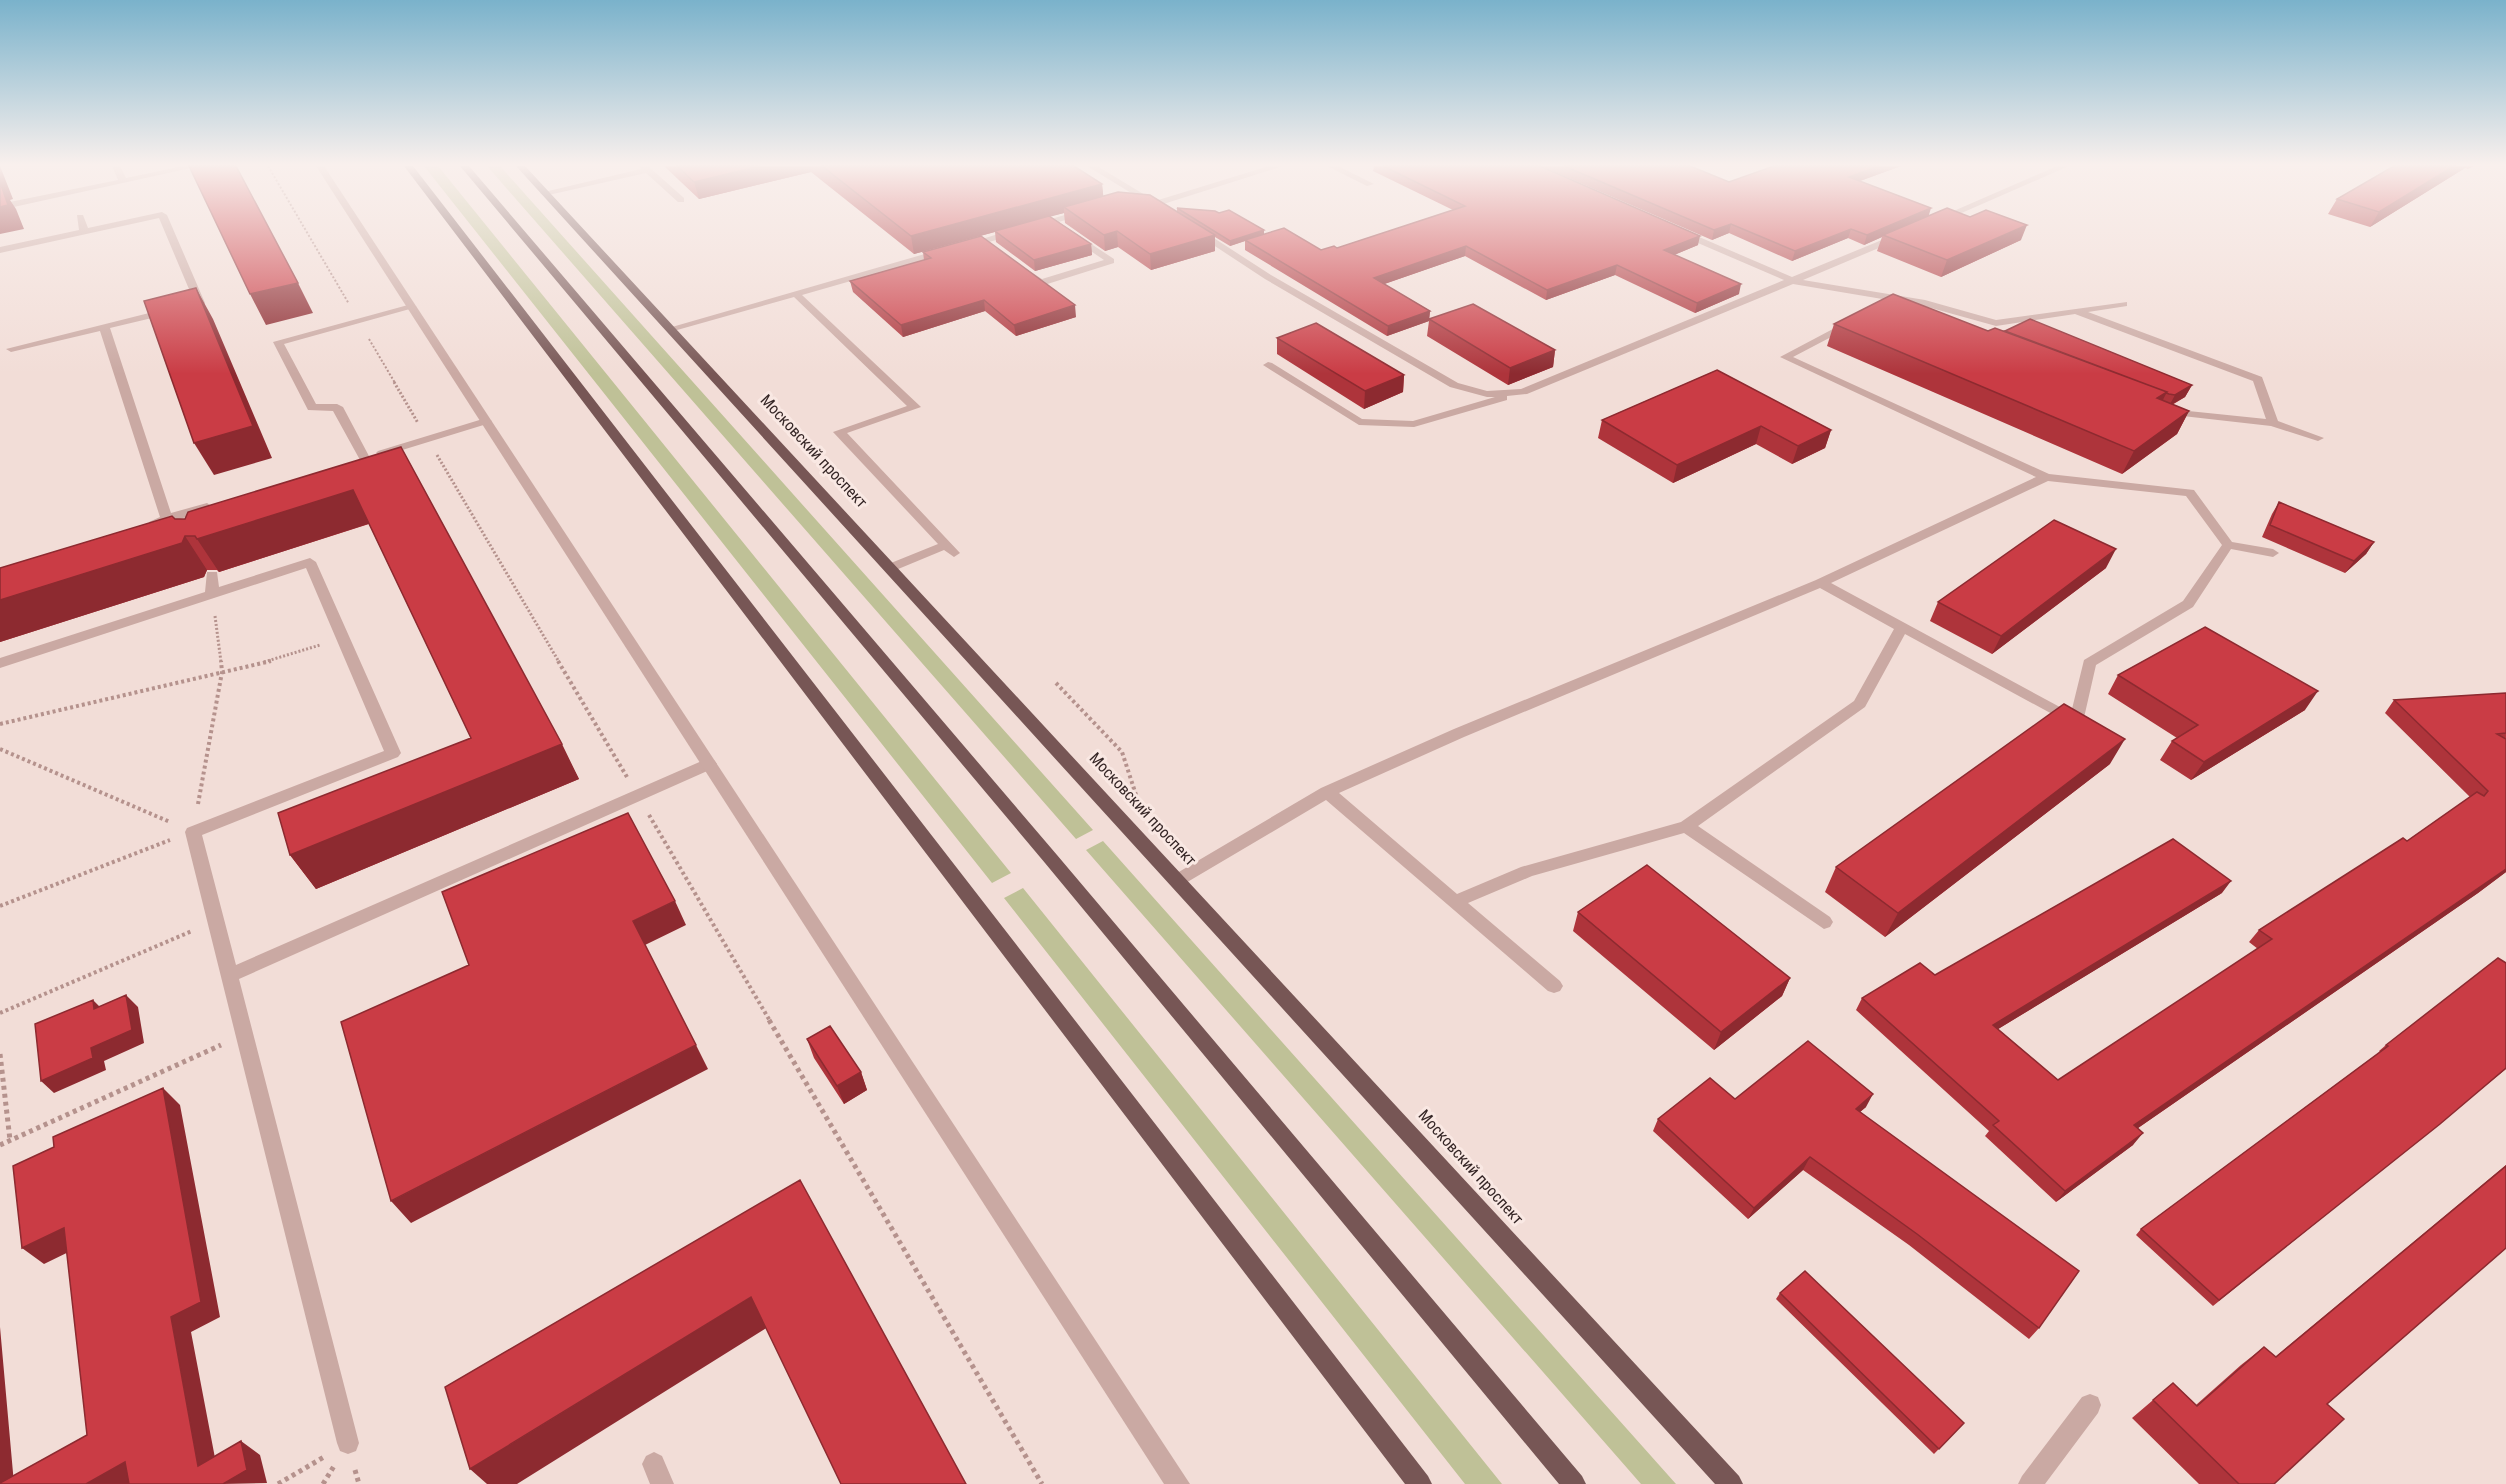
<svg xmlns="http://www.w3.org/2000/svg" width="2506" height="1484" viewBox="0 0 2506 1484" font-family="'Roboto Condensed',sans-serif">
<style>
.green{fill:#bfc197}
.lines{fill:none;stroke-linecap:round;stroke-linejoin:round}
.path-far3{stroke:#b5928d;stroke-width:2;stroke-dasharray:2 2;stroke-linecap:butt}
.path-far2{stroke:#b5928d;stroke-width:3;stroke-dasharray:2 2;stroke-linecap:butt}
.path-far1{stroke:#b5928d;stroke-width:4;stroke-dasharray:3 3;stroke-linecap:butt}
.path{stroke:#b5928d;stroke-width:5;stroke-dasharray:4 4;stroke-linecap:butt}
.service{fill:#caa9a3;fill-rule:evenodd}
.minor{fill:#caa9a3;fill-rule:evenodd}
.primary{fill:#775655;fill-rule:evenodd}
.wall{fill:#ae343b}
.shaded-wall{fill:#8d2a30}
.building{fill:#ca3c45;stroke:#8d2a30;stroke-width:1.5}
.labels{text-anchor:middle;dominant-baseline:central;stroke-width:6;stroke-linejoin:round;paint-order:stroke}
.street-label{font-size:16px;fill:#342525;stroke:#f9e8e3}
</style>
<rect width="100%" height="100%" fill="#f2ddd7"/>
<!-- green -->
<path class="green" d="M424,166h14l573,707 -19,10z
M487,166h13l593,664 -17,9z
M1103,841l573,643h-35l-555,-634z
M1023,888l479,596h-37l-461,-586z"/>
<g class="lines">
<!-- path-far3 -->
<path class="path-far3" d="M268,166l81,138
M369,339l26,44"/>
<!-- path-far2 -->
<path class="path-far2" d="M394,382l24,41
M437,455l122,207
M215,616l6,46
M264,662l56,-17"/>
<!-- path-far1 -->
<path class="path-far1" d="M558,661l69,116
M1056,683l66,69 16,49
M0,724l271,-63
M0,749l170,73
M198,804l24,-132 -1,-11
M649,815l121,206
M0,906l170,-66
M0,1013l192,-82"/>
<!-- path -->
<path class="path" d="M769,1020l273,464
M0,1054l10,86
M0,1145l221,-100
M355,1470l4,14
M278,1484l46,-27
M323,1484l11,-18"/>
<!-- service -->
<path class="service" d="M112,166h8l6,12 57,-12h17l-200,44v-6l118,-24z
M639,166h9l36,32v4h-6l-32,-29 -102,23 -4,-3 101,-24z
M1087,166h10l58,35 114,-35h14l-129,41z
M1327,166h11l36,18 -7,2z
M2057,166h12l-128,56 -8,-2z
M1084,209l3,1v4l-50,14 -5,-3z
M162,212l5,3 38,88 -1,2 -6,1 -5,-3 1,-2 -35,-83 -159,35v-6l79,-17 -2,-15h6l5,13z
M1014,229l3,1v4l-49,14 -5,-3z
M1677,230h6l109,47 102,-42h6v4l-97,41 122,20 71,20 131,-18v4l-39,6 174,65 16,44 46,17 -6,3 -47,-15 -106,-12v-4l4,-1 97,10 -13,-38 -178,-67 -79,12 -72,-20 -131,-22 -266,110 -20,2v4l-93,27 -55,-2 -96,-60 5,-3 4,1 90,56 51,2 82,-24h-8l-37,-10 -185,-108 -70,-46 8,-2 68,44 187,108 29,8 34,-2 263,-109 -107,-46z
M1076,234l38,25v4l-73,23 -16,-11 -2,-2 5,-3 14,9 62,-19 -31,-21 -2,-2z
M942,249l3,1v4l-143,41 119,112 -74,26 113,120 -6,4 -10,-7 -53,22 -5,-1 -2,-3 2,-3 52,-21 -105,-112 74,-26 -113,-109 -124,35 -5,-3z
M408,305l9,2 -133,37 32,60h21l6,3 27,51 -2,2h-8l-27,-49 -25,-1 -35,-68z
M169,308l4,1v4l-63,15 61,185 36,-10 6,4 -2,3 -56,16 -6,-4 11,-5 -60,-186 -89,21 -5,-3z
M1848,321l4,1v4l-59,31 256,117 145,16 38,52 41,7 6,4 -6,4 -42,-8 -38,58 -97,58 -13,57 -7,5 -171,-93 -40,73 -167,119 132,91 3,5 -3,5 -6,2 -140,-96 -152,43 -64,27 92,78 3,5 -3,5 -6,2 -6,-2 -222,-191 -142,84 -6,2 -6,-2 -2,-4 2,-4 149,-88 133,-59 362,-149 220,-103 -256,-120zM2048,481l138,15 36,49 -39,56 -99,59 -13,53 -240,-130zM1820,588l74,41 -40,72 -173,121 -160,45 -64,27 -118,-101 125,-56z
M486,418l6,3 -2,2 -104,32 -4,2 -6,-4 2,-2z
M310,558l6,4 85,191 -3,4 -196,78 34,130 468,-205h10l3,4 -3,4 -475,211 120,464 -3,8 -8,3 -8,-3 -3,-8 -152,-611 2,-4 197,-77 -78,-183 -306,100v-10l205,-66 2,-20h10l2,15z
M2090,1394l8,3 3,8 -3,8 -53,71h-27l4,-8 60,-79z
M654,1452l8,4 12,28h-24l-8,-20 4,-8z"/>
<!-- minor -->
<path class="minor" d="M316,166h8l866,1318h-26z"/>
<!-- primary -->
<path class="primary" d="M404,166h9l1015,1310 4,8h-27z
M460,166h9l588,689 525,621 4,8h-27l-514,-621z
M516,166h9l1214,1310 4,8h-28z"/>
</g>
<!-- wall -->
<path class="wall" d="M664,166h410l28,18 1,12 74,16v-4l42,5 45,17v4l57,16 16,-2 116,-38 -80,-39 1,-5h166l158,79 -24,10 65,39 -44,19 -80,-38 -69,25 -81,-44 -81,28 46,27 -1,8 126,31 -2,17 -45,18 -81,-49 2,-15 -42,15 -142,-86v-9l-15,5 -15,-9v14l-64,19 -33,-23 -13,4 -40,-28 -1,-10 -14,3 41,28 1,11 -57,16 -39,-29 -1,-10 -81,22 -103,-82 -112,27z
M1541,166h149l39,16 45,-16h127l-41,15 69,34 92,25 -80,37 -64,-26 5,-14 -18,8 -16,-7 -56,23 -63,-28 -17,7z
M2394,166h80l-6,3 -3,-1 -95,59 -42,-13 9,-15z
M923,252l153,65 -60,19 -31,-25 -82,26 -50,-45 -3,-11 74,-21z
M1834,324l171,7 187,54 -7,12 -13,8 17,6 -12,23 -55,40 -295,-128z
M1277,338l127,37 -1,17 -39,17 -87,-55z
M1717,370l114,60 -6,18 -33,16 -36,-20 -83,39 -75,-45 4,-18z
M401,447l178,332 -263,110 -26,-34 181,-117 -102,-214 -150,48 -2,-2h-10l-3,7 -204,65v-74l175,-49h10z
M2279,502l95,40 -8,12 -21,19 -83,-36 10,-23z
M2106,568l-114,86 -62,-33 8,-19z
M2118,675l187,35 -114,70 -31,-20 12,-19 5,-3 -69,-44z
M2506,693v179l-28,21 -340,235 -5,17 -77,57 -71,-66 4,-5 -133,-121 6,-12 73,-23 287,-82 -224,136 60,51 200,-131 -9,-7 10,-12 148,-89 63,-44 -85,-84 9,-13z
M2110,764l-225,173 -60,-45 11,-25z
M1578,912l212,66 -8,18 -68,54 -141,-119z
M807,1039l54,33 6,18 -23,14 -30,-46z
M2386,1045l120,24 -293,237 -77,-71 5,-6 239,-177 -1,-1z
M1735,1099l131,8 -6,5 179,216 -10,11 -120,-94 -106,-75 -55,49 -95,-88 5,-12z
M2506,1165v83l-179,156 -53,80h-75l-67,-66 41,-35 23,22 45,-40 23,-18 11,10z
M1780,1293l184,130 -30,31 -158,-155z"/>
<!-- shaded-wall -->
<path class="shaded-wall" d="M0,166l13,33 -3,1 6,9 8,20 -24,5z
M760,166h50l1,6 -112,27 -5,-17z
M1879,166h22l-55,20 3,-9z
M2454,166h13l-2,2 -95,59 9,-15z
M1102,184l2,18 -40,5v6l-150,41 -3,-18z
M1931,208l-3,10 -45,17 -1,2 -18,8 3,-10z
M1731,224l-2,9 -17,7 2,-10z
M2027,225l-6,15 -80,37 6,-17z
M1851,229l-3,9 -56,23 3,-10z
M1264,230v6l-19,4v1l-15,5v-5z
M1117,231l1,16 -13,4 -1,-16z
M1215,235v16l-64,19 -1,-16z
M1700,236l-2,9 -36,15 2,-10z
M1091,244l1,11 -57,16 -1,-11z
M1466,246l-1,10 -92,32 1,-10z
M1617,265l-2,10 -69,25 1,-10z
M298,283l15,30 -47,12 -16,-31z
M1741,284l-2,10 -44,19 2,-10z
M196,288l17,31 59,139 -58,17 -20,-32z
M984,300l1,11 -82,26 -2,-12z
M1075,305l1,12 -60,19 -2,-11z
M1430,311l-1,10 -42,15 1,-10z
M1555,350l-2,17 -45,18 2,-17z
M1404,375l-1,17 -39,17 1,-18z
M2192,385l-7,12 -16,9 6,-11z
M2167,392l-12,23 2,-17z
M2189,411l-12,23 -55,40 12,-23z
M1761,426l-5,18 -83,39 4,-18z
M1831,430l-6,18 -33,16 6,-18z
M353,490l18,33 -152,49 -22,-33z
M185,536l22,34 -3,7 -204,65v-42z
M2374,542l-8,12 -21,19 9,-12z
M2116,549l-10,19 -114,86 9,-18z
M2318,691l-13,19 -114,70 13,-18z
M2125,739l-15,25 -225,173 13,-24z
M562,744l17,35 -263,110 -26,-34z
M2506,869v3l-28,21 -353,244 9,-12z
M2231,881l-9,12 -237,144 8,-12z
M675,901l11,24 -41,20 -12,-24z
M1790,978l-8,18 -68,54 7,-18z
M126,995l12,12 6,36 -40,18 2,9 -52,23 -13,-12 50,-33z
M93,1000l12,12 -11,-3z
M696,1045l12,24 -297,154 -20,-22z
M861,1072l6,18 -23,14 -7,-18z
M163,1088l17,17 40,212 -29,15 28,147 -21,-13 -27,-149z
M1873,1094l-7,13 -17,14 7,-12z
M2143,1133l-10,12 -77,57 9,-11z
M1810,1157l-7,13 -55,49 6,-11z
M64,1228l21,16 -41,20 -22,-16z
M751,1297l17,30 -251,157h-30l-17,-15z
M0,1327l14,157h-14z
M241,1441l19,14 7,28 -44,1z
M125,1462l8,22h-47z"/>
<!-- building -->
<path class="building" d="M189,166h47l62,117 -48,11z
M677,166h83l-66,16z
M822,166h252l28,18 -191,52z
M1383,166h157l160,70 -36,14 77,34 -44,19 -80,-38 -70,25 -81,-44 -92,32 56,33 -42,15 -143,-86 39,-12 37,22 13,-4 3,2 128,-42z
M1564,166h126l39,16 45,-16h105l-30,11 82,31 -64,27 -16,-6 -56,22 -64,-27 -17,6z
M2394,166h60l-75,46 -42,-13z
M0,185h1l7,20 -8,2z
M1118,192l32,3 65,40 -65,19 -33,-23 -13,4 -40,-28z
M1177,208l38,3 4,2 10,-3 35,20 -34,11z
M1947,208l23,9 16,-7 41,15 -80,35 -64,-25z
M1049,216l42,28 -57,16 -39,-29z
M981,236l94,69 -61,20 -30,-25 -83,25 -51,-44 81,-23 -8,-6z
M196,288l57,138 -59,17 -50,-142z
M1893,294l95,37 7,-3 172,64 -10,6 32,13 -55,40 -300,-127z
M1473,304l82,46 -45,18 -81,-49z
M2030,319l162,66 -17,10 -6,-1 -3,-1 1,-1 -162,-61z
M1316,323l88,52 -39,16 -88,-53z
M1717,370l114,60 -33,16 -37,-20 -84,39 -75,-45z
M401,447l161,297 -272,111 -12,-42 193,-75 -118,-248 -156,49 -2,-3h-10l-3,7 -182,57v-32l172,-52 3,3h10l3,-7z
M2279,502l95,40 -20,19 -84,-36z
M2054,520l62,29 -115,87 -63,-34z
M2205,627l113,64 -114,71 -32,-21 26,-16 -80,-50z
M2506,693v40l-9,1 9,5v130l-372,256 9,8 -78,58 -72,-66 6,-4 -137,-123 58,-35 15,12 238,-136 58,42 -238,144 65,55 214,-141 -13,-9 144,-92 4,3 70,-49 7,4 4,-5 -94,-91z
M2064,704l61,35 -227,174 -62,-46z
M628,813l47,88 -42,20 63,124 -305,156 -50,-179 128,-57 -27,-73z
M1647,865l143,113 -69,54 -143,-120z
M2498,958l8,5v105l-66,56 -221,176 -78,-71 247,-183 -2,-1z
M126,995l6,35 -41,18 2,10 -52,23 -6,-57 58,-24 1,9z
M830,1026l31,46 -24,14 -30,-47z
M1808,1041l65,53 -17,15 223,162 -40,57 -122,-94 -107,-77 -56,51 -96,-89 52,-41 25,21z
M163,1088l38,214 -30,15 27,149 43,-25 6,29 -24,14h-94l-4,-22 -39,22h-86v-1l87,-48 -23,-207 -42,20 -9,-82 41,-19 -1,-10z
M2506,1166v82l-179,156 17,15 -70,65h-35l-86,-84 20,-17 24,23 67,-59 12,10z
M800,1180l166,304h-125l-90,-187 -281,172 -25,-82z
M1805,1271l159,152 -25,26 -159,-156z"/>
<!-- sky -->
<linearGradient id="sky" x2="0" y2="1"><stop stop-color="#7ab2cb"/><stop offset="0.44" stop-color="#f9f0ed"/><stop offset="1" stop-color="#f9f0ed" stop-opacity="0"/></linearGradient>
<rect width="2506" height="374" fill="url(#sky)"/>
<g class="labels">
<!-- street labels -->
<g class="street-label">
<text transform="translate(814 451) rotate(47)">Московский проспект</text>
<text transform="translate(1143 809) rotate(47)">Московский проспект</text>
<text transform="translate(1471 1167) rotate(48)">Московский проспект</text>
</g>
</g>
</svg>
